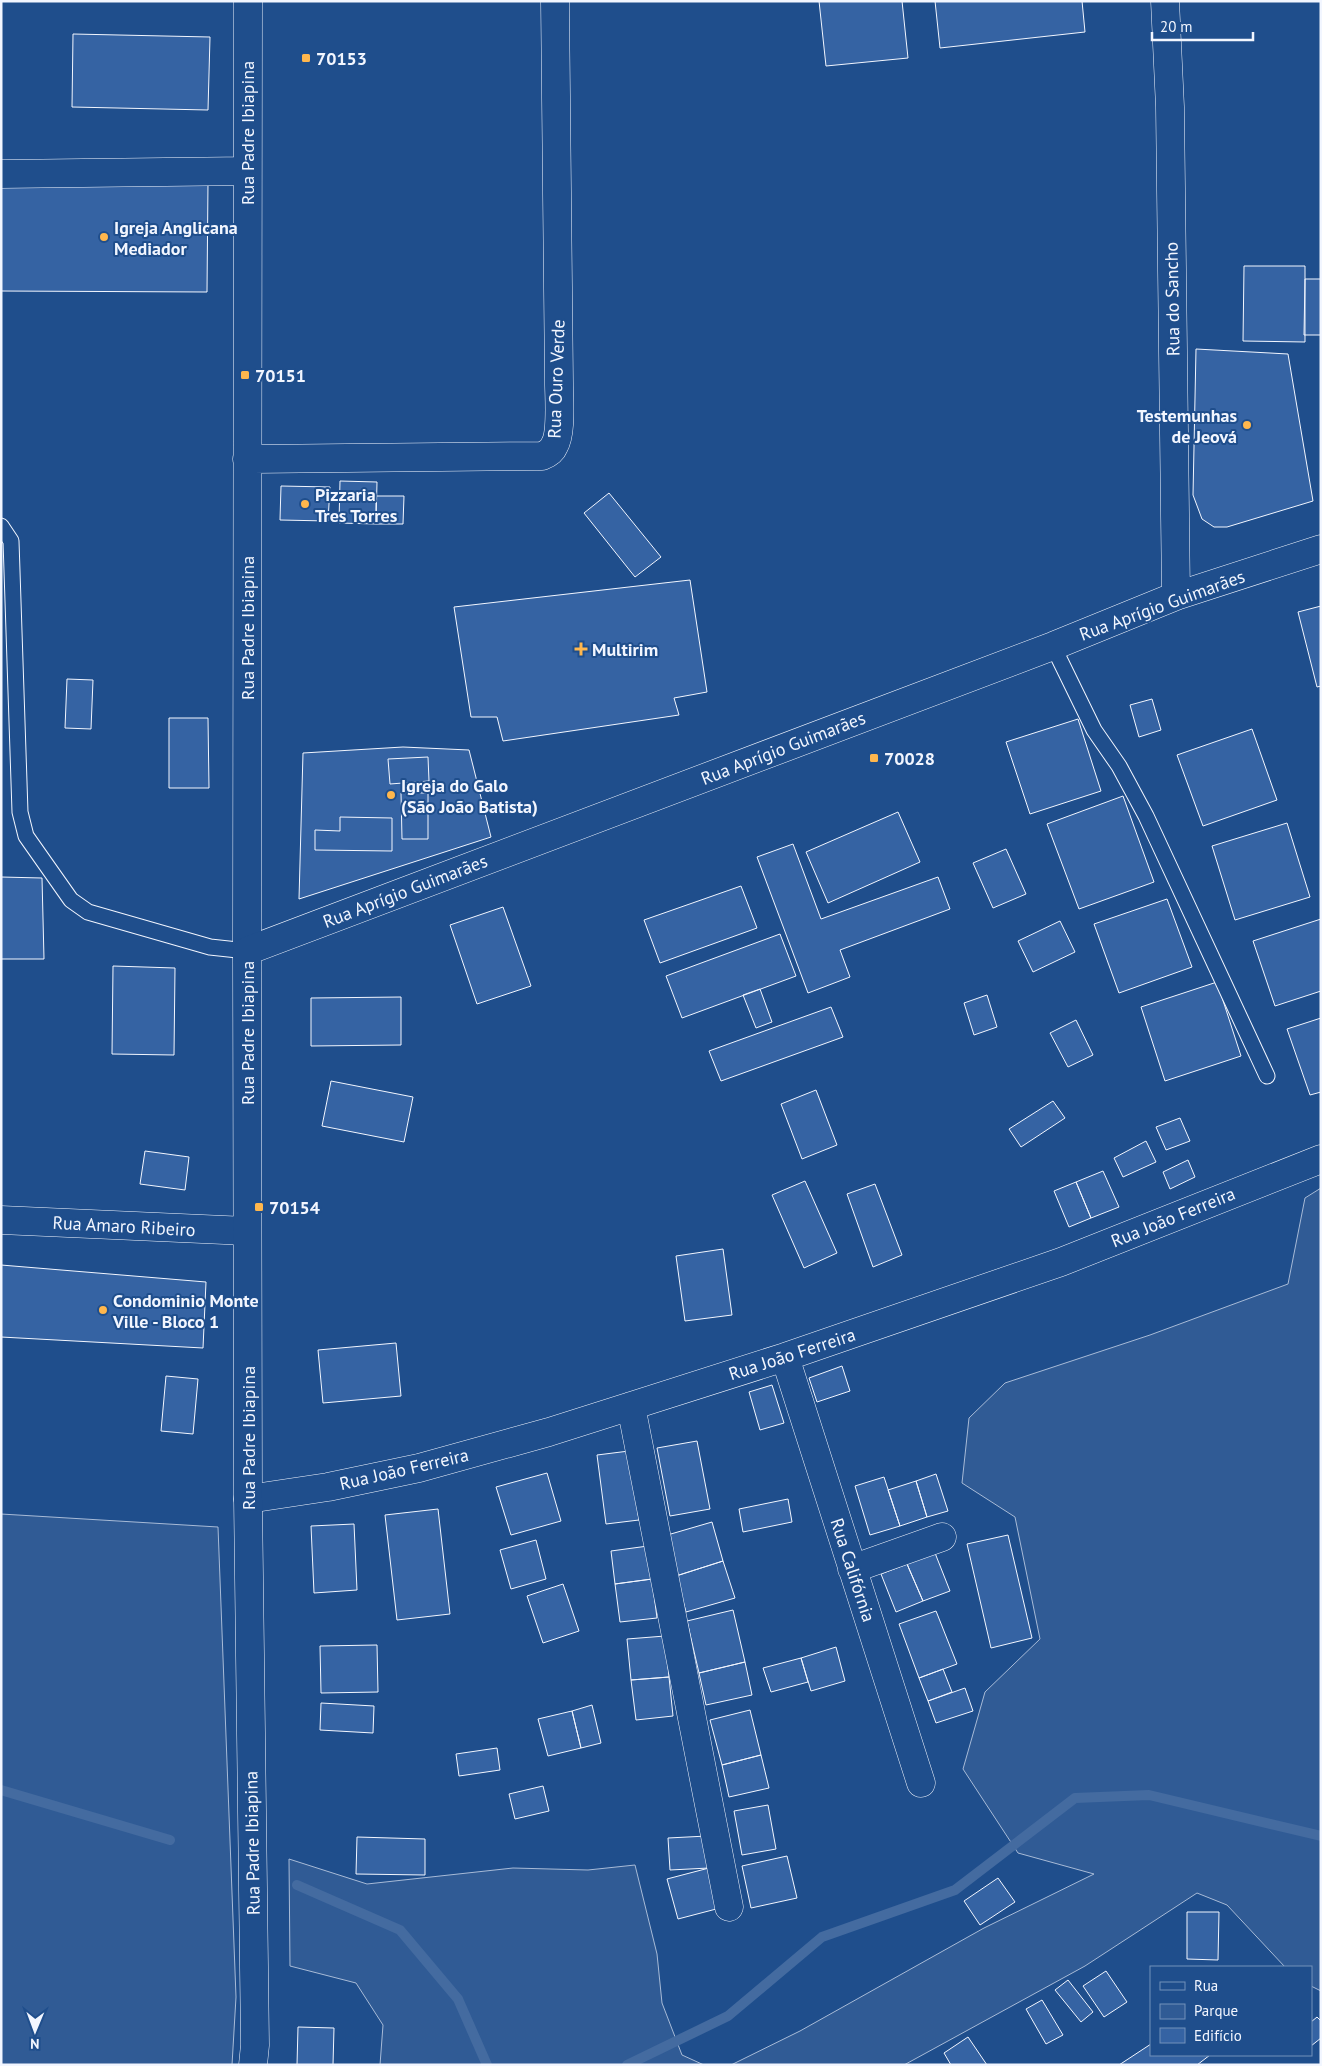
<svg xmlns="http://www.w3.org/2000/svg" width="1322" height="2066" viewBox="0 0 1322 2066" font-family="'PT Sans',sans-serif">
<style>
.green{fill:#305b95;stroke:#a8bbd7}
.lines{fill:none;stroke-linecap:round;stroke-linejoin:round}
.stream{stroke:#446ba0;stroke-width:10}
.building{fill:#3563a3;stroke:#f2f6ff}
.lane-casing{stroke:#f2f6ff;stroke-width:17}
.street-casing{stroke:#f2f6ff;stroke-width:29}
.secondary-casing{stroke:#f2f6ff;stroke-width:29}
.lane{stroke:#1f4e8c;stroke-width:15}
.street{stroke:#1f4e8c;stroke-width:28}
.secondary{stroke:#1f4e8c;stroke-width:28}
.poi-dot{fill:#ffb74d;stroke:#1f4e8c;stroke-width:2}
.labels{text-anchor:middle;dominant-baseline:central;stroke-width:4;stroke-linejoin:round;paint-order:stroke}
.poi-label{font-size:18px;font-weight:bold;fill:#f2f6ff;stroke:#1f4e8c;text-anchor:start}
.street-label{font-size:18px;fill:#f2f6ff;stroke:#1f4e8c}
</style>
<rect width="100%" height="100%" fill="#1f4e8c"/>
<!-- green -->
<path class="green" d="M1321,1188v803l-10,-5v-19h-26l-58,-62 -30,-12 -112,73 -181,99h-173l69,-34 184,-103 110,-54 -76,-21 -55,-84 22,-77 55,-53 -25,-122 -53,-34 7,-65 36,-35 145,-48 138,-51 17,-86z
M1,1514l217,13 18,470 -4,68h-231z
M289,1859l78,25 146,-16 75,2 47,-5 22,89 5,49 20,52 22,10h-324l3,-40 -27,-42 -66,-17z"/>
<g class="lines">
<!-- stream -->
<path class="stream" d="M1,1790l169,50
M297,1885l103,45 58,69 29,66
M627,2065l101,-49 94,-79 133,-47 120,-92 74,-3 172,41"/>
</g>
<!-- building -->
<path class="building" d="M819,1h83l6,57 -82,8z
M935,1h147l3,31 -145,16z
M73,34l137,3 -2,73 -136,-3z
M208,182l-1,110 -206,-1v-107z
M1244,266h61v76l-62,-1z
M1305,279h16v56h-17z
M1196,349l92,5 25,147 -86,26h-13l-12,-8 -9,-24z
M340,481l37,1 -1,42 -37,-1z
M281,486l49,1 -2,34 -48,-1z
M609,493l52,64 -26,20 -51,-64z
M376,496h28l-1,28h-27z
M690,580l17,112 -33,6 5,17 -176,26 -6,-24h-26l-17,-110z
M1321,606v80l-4,1 -19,-75z
M67,679l26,1 -2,49 -26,-1z
M1152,699l9,31 -22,7 -9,-32z
M169,718h39l1,70h-40z
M1078,719l23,72 -71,23 -24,-72z
M1252,729l25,71 -74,26 -26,-71z
M403,747l66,3 22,87 -192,62 4,-146z
M428,757l1,24 -39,3 -2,-25z
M401,793h27v46h-26z
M1123,796l31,86 -75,27 -32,-85z
M898,812l22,50 -92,41 -22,-51z
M340,817l52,1v33l-77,-1v-20l25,1z
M1287,823l23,74 -75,23 -23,-74z
M793,844l28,75 117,-42 12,32 -110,41 10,27 -42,16 -51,-136z
M1006,849l20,45 -33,14 -20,-45z
M1,877l41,1 2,81h-43z
M741,886l16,42 -97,35 -16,-43z
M1167,899l25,68 -73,26 -25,-69z
M503,907l28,79 -54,18 -27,-79z
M1321,919v72l-46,15 -22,-65z
M1060,921l15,31 -42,20 -15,-31z
M780,934l16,42 -114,42 -16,-42z
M113,966l62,2 -1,87 -62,-1z
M1217,982l24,74 -76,25 -24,-74z
M760,989l12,33 -16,6 -13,-33z
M987,995l10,32 -23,8 -10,-32z
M401,997v48l-90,1v-48z
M831,1007l12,30 -122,44 -12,-30z
M1321,1018v74l-11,3 -23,-66z
M1076,1020l17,35 -25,12 -18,-34z
M331,1081l82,16 -9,45 -82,-16z
M816,1090l21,55 -35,14 -21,-55z
M1053,1101l12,17 -44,29 -12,-18z
M1180,1118l10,23 -24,9 -10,-23z
M1146,1141l10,21 -33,15 -9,-19z
M145,1151l44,6 -4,33 -45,-6z
M1188,1160l7,17 -25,12 -7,-17z
M1103,1171l16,36 -28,11 -15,-36z
M805,1181l32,72 -33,15 -32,-73z
M1076,1182l15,36 -22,9 -15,-36z
M875,1184l27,71 -29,12 -26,-73z
M723,1249l9,66 -47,6 -9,-65z
M1,1265l205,17 -3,66 -202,-11z
M396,1343l5,53 -78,7 -5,-53z
M842,1366l8,25 -33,11 -8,-24z
M166,1376l32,3 -5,55 -32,-3z
M772,1385l12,38 -24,7 -11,-38z
M697,1441l13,68 -40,7 -13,-68z
M629,1451l10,69 -33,4 -9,-69z
M547,1473l14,48 -50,14 -15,-48z
M936,1474l12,37 -21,6 -11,-36z
M884,1477l16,49 -30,9 -15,-49z
M916,1481l11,36 -27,9 -12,-36z
M788,1499l4,23 -49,10 -4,-23z
M438,1509l12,105 -53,6 -12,-105z
M712,1522l11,39 -47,15 -12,-40z
M354,1524l3,66 -43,3 -3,-67z
M1008,1535l24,103 -41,10 -24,-104z
M536,1540l10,39 -35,10 -11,-39z
M648,1546l4,33 -37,5 -4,-33z
M935,1553l15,38 -27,10 -16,-37z
M723,1561l12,37 -49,14 -10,-36z
M907,1564l16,37 -27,11 -15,-38z
M652,1579l5,39 -37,4 -5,-38z
M563,1584l16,47 -36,12 -16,-47z
M733,1610l12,52 -46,11 -12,-52z
M936,1611l21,53 -38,14 -20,-54z
M665,1636l4,41 -38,3 -4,-41z
M377,1645l1,47 -57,1 -1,-47z
M836,1647l9,34 -34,10 -10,-33z
M801,1658l7,24 -37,10 -8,-24z
M745,1662l7,33 -46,10 -7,-32z
M943,1669l9,23 -24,9 -9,-23z
M669,1677l4,39 -37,4 -5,-40z
M965,1688l8,23 -37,12 -8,-22z
M321,1703l53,3 -1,27 -53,-3z
M592,1705l9,38 -20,5 -9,-37z
M750,1710l11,45 -39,10 -12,-45z
M572,1711l9,37 -33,8 -10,-37z
M497,1748l3,22 -41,6 -3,-22z
M761,1755l8,33 -40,9 -7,-32z
M543,1786l6,25 -34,8 -6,-25z
M768,1805l8,44 -34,6 -8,-44z
M707,1836l2,32 -39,2 -2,-32z
M357,1837l68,2v36l-69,-1z
M787,1856l10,42 -46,10 -9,-42z
M709,1868l11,40 -42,11 -11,-40z
M998,1878l17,24 -35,23 -16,-24z
M1187,1912h32l-1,48 -31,-1z
M1106,1971l21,31 -23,15 -21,-31z
M1068,1980l25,32 -12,10 -26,-32z
M1042,2000l21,35 -17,9 -20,-35z
M1317,2017l4,4v17l-10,8v-24z
M298,2027l36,1 -1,37h-36z
M968,2037l19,28h-36l-7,-12z
M1151,2044v11h59l-13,10h-78z"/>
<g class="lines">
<!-- lane casing -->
<g class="lane-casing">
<path id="lane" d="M1,526l10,15 9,271 6,24 45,64 17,12 122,35 37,4
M1053,646l41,84 25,36 27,50 121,260"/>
</g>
<!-- street casing -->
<g class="street-casing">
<path id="street" d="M1,174l246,-3
M247,459l295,-3c5,-2 10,-5 12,-10 8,-12 5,-48 5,-63l-4,-382
M247,951l1,-950
M1,1220l246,11
M785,1357l136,426
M631,1406l98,501
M248,1499l80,-12 91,-19 130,-36 82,-26 154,-49 276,-95 260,-103
M852,1569l90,-32"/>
</g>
<!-- secondary casing -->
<g class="secondary-casing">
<path id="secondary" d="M1165,1l5,106 6,489
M253,2065l2,-20 -7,-546 -1,-548 806,-305 123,-50 145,-47"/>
</g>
<!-- lane -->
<use href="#lane" class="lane"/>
<!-- street -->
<use href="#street" class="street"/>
<!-- secondary -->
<use href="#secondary" class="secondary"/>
</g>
<!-- markers -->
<g class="poi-dot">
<rect x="301" y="53" width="10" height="10" rx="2.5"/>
<circle cx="104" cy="237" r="5"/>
<rect x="240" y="370" width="10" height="10" rx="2.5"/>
<circle cx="1247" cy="425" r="5"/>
<circle cx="305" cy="504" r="5"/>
<path d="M578.5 641.5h5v5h5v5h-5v5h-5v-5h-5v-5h5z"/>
<rect x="869" y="753" width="10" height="10" rx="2.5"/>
<circle cx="391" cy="795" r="5"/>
<rect x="254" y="1202" width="10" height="10" rx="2.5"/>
<circle cx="103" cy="1310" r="5"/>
</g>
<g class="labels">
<!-- poi labels -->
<g class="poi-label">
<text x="316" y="58">70153</text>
<text x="114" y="227">Igreja Anglicana<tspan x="114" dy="21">Mediador</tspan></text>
<text x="255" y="375">70151</text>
<text x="1237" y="415" text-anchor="end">Testemunhas<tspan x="1237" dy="21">de Jeová</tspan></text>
<text x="315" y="494">Pizzaria<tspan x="315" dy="21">Tres Torres</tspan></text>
<text x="592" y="649">Multirim</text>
<text x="884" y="758">70028</text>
<text x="401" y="785">Igreja do Galo<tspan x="401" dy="21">(São João Batista)</tspan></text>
<text x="269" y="1207">70154</text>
<text x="113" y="1300">Condominio Monte<tspan x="113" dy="21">Ville - Bloco 1</tspan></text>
</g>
<!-- street labels -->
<g class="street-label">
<text transform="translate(247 133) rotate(-90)">Rua Padre Ibiapina</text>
<text transform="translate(1172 299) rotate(-91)">Rua do Sancho</text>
<text transform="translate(556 379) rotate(-88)">Rua Ouro Verde</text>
<text transform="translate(1162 605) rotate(-20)">Rua Aprígio Guimarães</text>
<text transform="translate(247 628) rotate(-90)">Rua Padre Ibiapina</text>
<text transform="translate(783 748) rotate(-21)">Rua Aprígio Guimarães</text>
<text transform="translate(405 891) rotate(-21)">Rua Aprígio Guimarães</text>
<text transform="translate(247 1033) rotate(-90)">Rua Padre Ibiapina</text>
<text transform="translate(1173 1217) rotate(-22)">Rua João Ferreira</text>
<text transform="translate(124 1226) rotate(3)">Rua Amaro Ribeiro</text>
<text transform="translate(792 1354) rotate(-18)">Rua João Ferreira</text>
<text transform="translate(248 1438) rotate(-90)">Rua Padre Ibiapina</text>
<text transform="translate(404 1469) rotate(-13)">Rua João Ferreira</text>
<text transform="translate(853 1570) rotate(72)">Rua Califórnia</text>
<text transform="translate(252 1843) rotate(-91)">Rua Padre Ibiapina</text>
</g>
</g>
<!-- border -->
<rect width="1322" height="2066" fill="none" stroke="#f2f6ff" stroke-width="5"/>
<!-- legend -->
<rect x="1150" y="1966" width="162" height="90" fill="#1f4e8c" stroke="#7391ba"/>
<rect x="1160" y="1982" width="25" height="8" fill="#1f4e8c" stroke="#7391ba"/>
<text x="1194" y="1991" font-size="15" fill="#f2f6ff">Rua</text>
<rect x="1160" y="2004" width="25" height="15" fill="#305b95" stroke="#7391ba"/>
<text x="1194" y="2016" font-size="15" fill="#f2f6ff">Parque</text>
<rect x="1160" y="2028" width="25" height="15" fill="#3563a3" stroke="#7391ba"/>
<text x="1194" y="2041" font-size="15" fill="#f2f6ff">Edifício</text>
<!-- north arrow -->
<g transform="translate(35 2031) rotate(181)" stroke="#1f4e8c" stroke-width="4" paint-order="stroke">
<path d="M0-4L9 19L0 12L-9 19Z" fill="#f2f6ff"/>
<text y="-8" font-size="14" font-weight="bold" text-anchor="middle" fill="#f2f6ff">N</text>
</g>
<!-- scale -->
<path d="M1152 32v8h101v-8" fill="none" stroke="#f2f6ff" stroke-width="2.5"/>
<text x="1160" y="32" font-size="15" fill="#f2f6ff" stroke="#1f4e8c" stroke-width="4" paint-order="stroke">20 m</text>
</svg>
